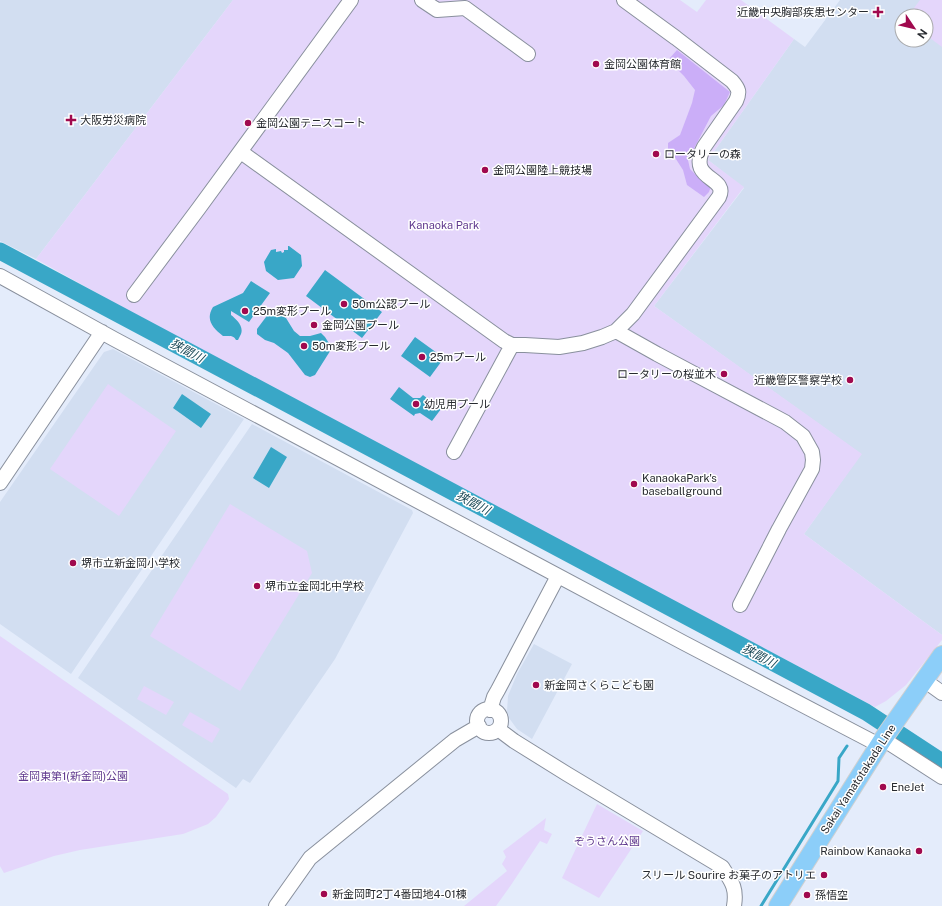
<svg xmlns="http://www.w3.org/2000/svg" width="942" height="906" viewBox="0 0 942 906" font-family="'Public Sans','Noto Sans JP',sans-serif">
<style>
.built{fill:#d2def1;fill-rule:evenodd}
.green{fill:#e4d6fb}
.forest{fill:#cbaef8}
.water{fill:#39a7c7}
.lines{fill:none;stroke-linecap:round;stroke-linejoin:round}
.stream{stroke:#39a7c7;stroke-width:3}
.river{stroke:#39a7c7;stroke-width:17}
.minor-casing{stroke:#89909d;stroke-width:16}
.major-casing{stroke:#cfd0d1;stroke-width:20}
.minor{stroke:#fff;stroke-width:14}
.major{stroke:#8ccef9;stroke-width:18}
.poi-dot{fill:#a0094e;stroke:#fff;stroke-width:1.5}
.labels{text-anchor:middle;dominant-baseline:central;stroke-width:3;stroke-linejoin:round;paint-order:stroke}
.poi-label{font-size:11px;fill:#272a2f;stroke:#fff;text-anchor:start}
.park-label{font-size:11px;fill:#60398e;stroke:#fff}
.street-label{font-size:11px;fill:#272a2f;stroke:#fff}
.water-label{font-size:12px;font-style:italic;fill:#1c4a58;stroke:#fff}
</style>
<rect width="100%" height="100%" fill="#e4ecfb"/>
<!-- built -->
<path class="built" d="M0,0h233l-197,259 -36,-18z
M840,0h102v635l-138,-101 57,-80 -207,-148 90,-118 -36,-28 86,-121 11,8zM902,16h24v24h-24z
M113,349l131,70 -173,255 -71,-50v-122l104,-150z
M252,424l160,86 1,3 -78,146 -85,124 -7,-4 -7,9 -158,-110z
M534,644l38,20 -40,75 -15,-10 -8,-11 -2,-7 1,-15 9,-22z"/>
<!-- green -->
<path class="green" d="M233,0h447l17,12 9,-12h35l53,39 -86,121 36,27 -90,119 208,148 -58,80 138,101v5l-36,45 -20,16 -11,6 -751,-397 -18,-12 -70,-39z
M920,0h22v47l-16,-12v-19h-18z
M108,384l68,47 -57,85 -69,-47z
M230,504l77,47 5,22 -72,118 -90,-55z
M0,636l69,48 159,110 1,5 -13,18 -8,7 -25,10 -103,16 -26,6 -50,17 -4,-7z
M144,686l30,16 -8,13 -29,-16z
M190,712l30,17 -8,14 -30,-18z
M597,804l46,27 -44,67 -37,-20z
M546,818l-2,12 8,4 -5,10 -7,-3 -29,44 -15,21h-32l43,-35 -5,-7 4,-7 -3,-6z"/>
<!-- forest -->
<path class="forest" d="M677,50l53,42 -6,13 -13,11 -23,44 2,9 6,6 15,11 -2,6 -5,5 -17,-12 -4,-15 -9,-14 -6,-5v-8l12,-8 12,-32 3,-13 -11,-14 -16,-16z"/>
<!-- water -->
<path class="water" d="M288,246h1l12,9 1,11 -8,12 -16,2 -12,-9 -2,-9 7,-12 5,-1v3l5,-1 1,2 2,-1v-2h4z
M325,270l57,42 -20,26 -56,-42z
M251,281l19,12 -21,29 -18,-11v4c5,4 13,11 10,19 -1,2 -2,4 -3,6h-2c-2,-5 -7,-4 -13,-4 -10,-8 -18,-16 -10,-29l30,-14z
M274,312l12,6 8,13 6,5h10l11,-3 4,4 7,11 -17,27 -5,2 -5,-2 -17,-22 -14,-10 -9,-3 -8,-6v-5l12,-16z
M415,337l29,21 -14,19 -29,-21z
M399,387l14,11h7l3,-3 18,14 -9,12 -12,-8 -5,1 -1,2 -24,-17z
M182,394l29,20 -10,14 -28,-20z
M271,447l16,10 -18,31 -16,-10z"/>
<g class="lines">
<!-- stream -->
<path class="stream" d="M761,906l77,-125 1,-23 8,-12"/>
<!-- river -->
<path class="river" d="M0,251l866,461 76,50"/>
<!-- minor casing -->
<g class="minor-casing">
<path id="minor" d="M422,0l15,10 28,-2 63,46
M241,152l263,189 8,4h13l34,2 24,-4 19,-6 14,-6 17,-17 86,-117c10,-21 -33,-16 -15,-50l32,-46c4,-9 3,-12 -4,-20l-56,-43 -52,-38
M0,276l114,63 570,304 195,102
M134,295l65,-87 152,-208
M616,331l41,23 128,68 18,14 9,16 1,8 -1,9 -33,60 -39,76
M454,452l58,-107
M0,483l102,-151
M924,680l18,13
M477 721a12 12 0 1 1 24 0a12 12 0 1 1-24 0Z
M490,710l4,-13 4,-7 60,-114
M498,729l16,12 53,33 155,93c10,15 15,21 12,39
M883,739l59,38
M276,906l34,-48 145,-118 24,-14"/>
</g>
<!-- major casing -->
<g class="major-casing">
<path id="major" d="M778,906l105,-167 59,-84"/>
</g>
<!-- minor -->
<use href="#minor" class="minor"/>
<!-- major -->
<use href="#major" class="major"/>
</g>
<!-- markers -->
<g class="poi-dot">
<path d="M876 6h4v4h4v4h-4v4h-4v-4h-4v-4h4z"/>
<circle cx="596" cy="64" r="4"/>
<path d="M69 114h4v4h4v4h-4v4h-4v-4h-4v-4h4z"/>
<circle cx="248" cy="123" r="4"/>
<circle cx="656" cy="154" r="4"/>
<circle cx="485" cy="170" r="4"/>
<circle cx="344" cy="304" r="4"/>
<circle cx="245" cy="311" r="4"/>
<circle cx="314" cy="325" r="4"/>
<circle cx="304" cy="346" r="4"/>
<circle cx="422" cy="357" r="4"/>
<circle cx="724" cy="374" r="4"/>
<circle cx="850" cy="380" r="4"/>
<circle cx="416" cy="404" r="4"/>
<circle cx="634" cy="484" r="4"/>
<circle cx="73" cy="563" r="4"/>
<circle cx="257" cy="586" r="4"/>
<circle cx="536" cy="685" r="4"/>
<circle cx="883" cy="787" r="4"/>
<circle cx="919" cy="851" r="4"/>
<circle cx="824" cy="875" r="4"/>
<circle cx="324" cy="894" r="4"/>
<circle cx="807" cy="895" r="4"/>
</g>
<g class="labels">
<!-- poi labels -->
<g class="poi-label">
<text x="869" y="12" text-anchor="end">近畿中央胸部疾患センター</text>
<text x="604" y="64">金岡公園体育館</text>
<text x="80" y="120">大阪労災病院</text>
<text x="256" y="123">金岡公園テニスコート</text>
<text x="664" y="154">ロータリーの森</text>
<text x="493" y="170">金岡公園陸上競技場</text>
<text x="352" y="304">50m公認プール</text>
<text x="253" y="311">25m変形プール</text>
<text x="322" y="325">金岡公園プール</text>
<text x="312" y="346">50m変形プール</text>
<text x="430" y="357">25mプール</text>
<text x="716" y="374" text-anchor="end">ロータリーの桜並木</text>
<text x="842" y="380" text-anchor="end">近畿管区警察学校</text>
<text x="424" y="404">幼児用プール</text>
<text x="642" y="478">KanaokaPark's<tspan x="642" dy="13">baseballground</tspan></text>
<text x="81" y="563">堺市立新金岡小学校</text>
<text x="265" y="586">堺市立金岡北中学校</text>
<text x="544" y="685">新金岡さくらこども園</text>
<text x="891" y="787">EneJet</text>
<text x="911" y="851" text-anchor="end">Rainbow Kanaoka</text>
<text x="816" y="875" text-anchor="end">スリール Sourire お菓子のアトリエ</text>
<text x="332" y="894">新金岡町2丁4番団地4-01棟</text>
<text x="815" y="895">孫悟空</text>
</g>
<!-- park labels -->
<g class="park-label">
<text x="444" y="225">Kanaoka Park</text>
<text x="73" y="776">金岡東第1(新金岡)公園</text>
<text x="607" y="841">ぞうさん公園</text>
</g>
<!-- street labels -->
<g class="street-label">
<text transform="translate(858 779) rotate(-57)">Sakai Yamatotakada Line</text>
</g>
<!-- water labels -->
<g class="water-label">
<text transform="translate(187 351) rotate(28)">狭間川</text>
<text transform="translate(473 503) rotate(28)">狭間川</text>
<text transform="translate(759 656) rotate(28)">狭間川</text>
</g>
</g>
<!-- north arrow -->
<g transform="translate(914 28) rotate(125)"><circle r="19" fill="#ffffff" stroke="#a9aaac"/>
<path d="M0-3L7 15L0 10L-7 15Z" fill="#a0094e"/>
<text y="-6" font-size="11" font-weight="bold" text-anchor="middle" fill="#272a2f">N</text>
</g>
</svg>
